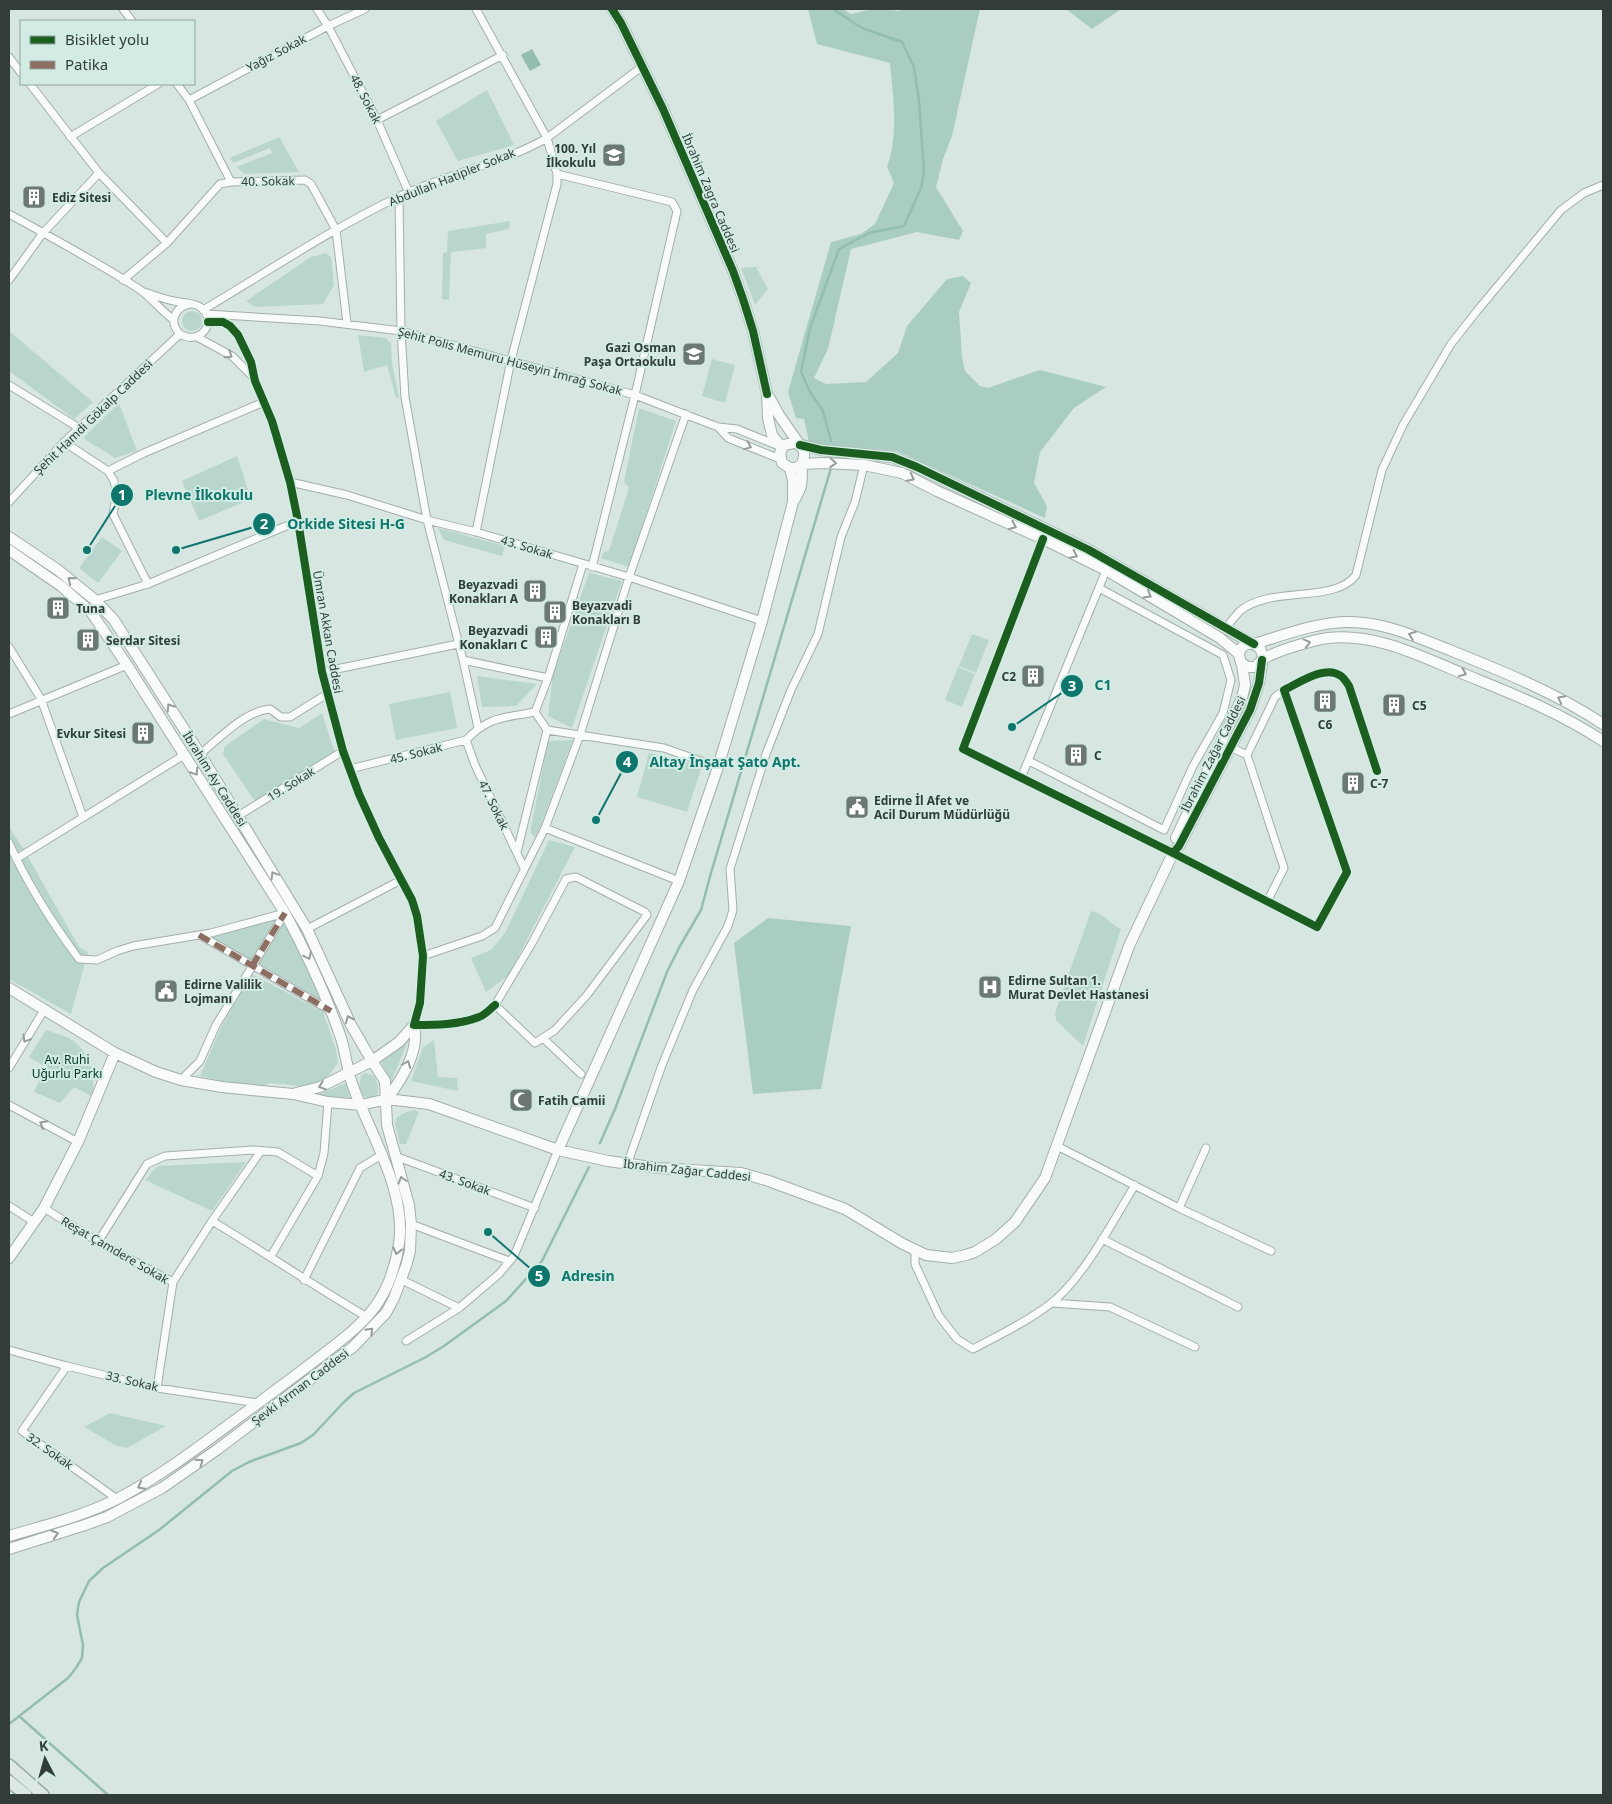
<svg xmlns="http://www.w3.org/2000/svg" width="1612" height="1804" viewBox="0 0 1612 1804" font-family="'Noto Sans',sans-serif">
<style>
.green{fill:#b9d6cd}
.forest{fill:#a9cdc2}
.water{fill:#93bdb0}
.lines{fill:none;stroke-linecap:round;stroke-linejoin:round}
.stream{stroke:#93bdb0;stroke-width:2.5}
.street-casing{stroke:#a3aeaa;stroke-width:9}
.secondary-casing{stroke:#a3aeaa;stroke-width:12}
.primary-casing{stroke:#95aca6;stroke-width:14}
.street{stroke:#f9fbfb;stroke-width:7}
.secondary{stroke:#f9fbfb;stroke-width:10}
.primary{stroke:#dde8e5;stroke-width:11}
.quiet{stroke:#8d6e63;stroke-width:6;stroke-dasharray:12 6;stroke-linecap:butt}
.cycleway-casing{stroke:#d2ece4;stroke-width:11}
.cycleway{stroke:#1b5e20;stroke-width:8}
.oneway{stroke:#969c9a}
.labels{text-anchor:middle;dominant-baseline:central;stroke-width:4;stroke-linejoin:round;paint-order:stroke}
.street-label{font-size:12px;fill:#323c39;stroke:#d2ece4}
.poi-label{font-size:12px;font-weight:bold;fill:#323c39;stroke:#d2ece4;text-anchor:start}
.park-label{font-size:12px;fill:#003227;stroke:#d2ece4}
.leader{fill:none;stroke:#0f766e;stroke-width:2}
.callout-dot{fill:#0f766e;stroke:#d2ece4;stroke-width:2}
.mark-label{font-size:15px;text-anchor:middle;font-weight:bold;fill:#fff}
.callout-label{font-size:14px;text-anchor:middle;font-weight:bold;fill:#0f766e;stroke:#d2ece4;stroke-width:4;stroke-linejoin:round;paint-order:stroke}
</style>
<rect width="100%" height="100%" fill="#d8e6e2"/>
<!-- green -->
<path class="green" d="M487,90l27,55 -56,16 -22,-40z
M279,137l20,35 -54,2 -9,-7 36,-14 -2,-5 -37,15 -3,-5z
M510,221l-1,8 -23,5v14l-35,4 -2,48 -7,-1 1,-46 4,-1 1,-21z
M326,253l5,4 3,28 -11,19 -68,3 -9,-6 65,-44z
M756,267l12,22 -13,16 -14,-37z
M182 321a10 10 0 1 1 20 0a10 10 0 1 1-20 0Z
M9,331l84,71 -19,17 -65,-48z
M358,335l28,3 5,6 1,20 7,33 -3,1 -9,-33 -23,7z
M712,359l23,6 -10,38 -23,-7z
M119,403l18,48 -22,7 -32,-20z
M639,408l37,13 -47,146 -28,-9 3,-6 5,-1 20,-63 -5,-6z
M237,456l14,43 -52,22 -17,-40z
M438,528l67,18 -3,10 -58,-16z
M102,537l20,14 -24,32 -19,-15z
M589,573l33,8 -50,147 -24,-12 5,-41z
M972,634l17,6 -13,33 -17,-7z
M958,667l17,7 -13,33 -17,-7z
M477,676l60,8 -21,22 -34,1z
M450,692l7,36 -61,12 -7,-36z
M322,713l13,40 -79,50 -33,-49 2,-8 39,-27 35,9z
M573,740l-34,90 -4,7 -4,-3v-6l17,-87z
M649,753l53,13 -15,46 -50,-15z
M9,827l14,21 56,99 9,5 -17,62 -62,-35z
M549,840l26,7 -67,129 -22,16 -15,-34 20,-8 14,-17z
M1091,911c15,3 17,12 30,18l-38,117 -27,-26 -1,-7z
M285,913l46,98 -132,-76z
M252,974l71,38 13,37 2,14 -12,16 -15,8 -40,-4 -9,3 -40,-5 -22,-5 21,-49z
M46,1030c8,3 19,5 26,10 16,10 27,39 19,56l-17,-9 -14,16 -26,-11 12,-25 -17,-10z
M408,1039h1l-18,43 -10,-20 19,-15z
M434,1040l4,37 19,1 1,13 -47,-10 12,-34z
M365,1073l8,2c14,19 -5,35 -14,13l2,-12z
M346,1083l4,15 -33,-3z
M415,1110l4,2 -13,32h-6l-5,-20 1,-6 10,-6z
M246,1162l-34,49 -67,-31 13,-14z
M110,1413l56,13 -39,22 -12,-3 -31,-18z"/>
<!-- forest -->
<path class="forest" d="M808,9h35l8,5 22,-5 27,2 2,-2h78l-28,127 -9,23 -7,28 27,44 -4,9 -42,-8 -66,17 -23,100 -14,29 12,6 40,-2 32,-29 9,-27 40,-47 16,-3 8,7 -12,29 3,45 3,14 15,15 8,2 52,-18 66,17 -32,21 -34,44 -6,31 13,23 -2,12 -149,-67 -82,-7 -5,-2 -5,-23 -8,-1 -8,-26 43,-150 30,-8 14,-10 19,-41 -7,-16c12,-33 6,-70 3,-104l-73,-19z
M1066,9h55l-29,20z
M768,918l83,8 -30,163 -68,5 -19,-151z"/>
<!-- water -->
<path class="water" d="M532,49l9,16 -11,6 -9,-16z"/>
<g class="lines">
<!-- stream -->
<path class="stream" d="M831,441l-8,-30 -13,-19 -9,-20 9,-44 29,-79 30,-16 35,-7 17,-38 3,-16 -5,-71 -5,-34 -12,-25 -40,-14 -29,-19
M600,1143l15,-34 52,-137 13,-26 21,-36 10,-37 120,-405
M19,1716l89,79
M9,1724l59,-46 8,-10 6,-10 1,-13 -6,-30 2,-13 10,-21 14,-13 56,-38 73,-59 17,-9 52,-19 12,-8 30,-32 11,-10 72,-36 18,-11 62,-45 36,-40 47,-94"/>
<!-- street casing -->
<g class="street-casing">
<path id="street" d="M123,9l9,12
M317,9l11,17 49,94 32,73
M9,57l12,16
M30,84l69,89 68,70
M189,100l139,-74 37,-17
M377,120l126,-65
M70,137l88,-53
M557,174l115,28 5,9 -42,184 -43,172
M231,182l74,-2 6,4 25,46 11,93
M399,197l2,134 4,66 22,123 36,140 15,68
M9,214c44,24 88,48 130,75 13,9 22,22 35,31
M9,280l34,-47 56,-60
M123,280l44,-37 53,-59 11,-2 -42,-82 -12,-16
M144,292c10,3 19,7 30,9 8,2 19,1 26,6 19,12 1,40 -20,27 -12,-12 -5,-28 11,-30
M203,310c64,-38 128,-81 195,-113 48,-23 104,-33 149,-59l96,-72
M206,314l114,7 81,10 234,64 83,32 19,2 42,17
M208,322h15l7,4 8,9 13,27 4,19 17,40 18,61 8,39 24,151 21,79 16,43 20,44 33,62 5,16 6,40 -3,47 -6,22c21,0 45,0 65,-8 6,-2 11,-8 16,-12
M197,337l35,19 22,22
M9,385l70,43
M718,427l10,11 52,21
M64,442l44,29 6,10 3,12 -4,21 35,70
M108,471l36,-18 120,-51
M290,482l57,13 80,25 49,12 153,45 133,44
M9,502l55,-60 116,-108
M476,532l35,-172 46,-176v-10l-10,-36 -71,-129
M1043,539l-80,210 210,104 144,74 30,-55 -63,-182c15,-7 41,-26 57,-14 3,2 6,7 8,10l28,85
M95,600l53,-16 150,-63
M1225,629c5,-6 10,-13 15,-18 31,-26 95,-7 116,-36l26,-105 21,-45 48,-81 26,-33 84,-101 23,-17 19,-8
M9,647l32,52 42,118
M463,660l85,18
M322,672l136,-28
M9,714l118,-49
M547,730l117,18 54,19
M466,740l9,25 49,103
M1230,747l17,8
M200,754c20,-16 45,-43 70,-45l11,8h9l37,-23
M1029,761l135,69 29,-64 30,-53 8,-33 -8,-25 -124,-67
M350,769l116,-29c23,-24 38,-22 69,-28l13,-34 35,-114
M1021,778l86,-210
M238,816l105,-65
M545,828l134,53
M9,843c18,40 44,81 70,116l18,1 20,-9 16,-5 78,-13 74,-20
M517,852l30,-122 -12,-18
M16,859l168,-104
M576,877l69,35 2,3 -60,80 -32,35 -20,13 -40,-38 37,-62 34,-64z
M1267,902l17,-34 -37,-113 28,-58 9,-7
M307,929l94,-49
M200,935l131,76
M423,956l59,-20 13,-8 50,-100 35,-93 49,-158 57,-163
M543,1038l38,36
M9,1068l35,-58
M181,1080l19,-19 16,-36 69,-112
M9,1105l69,37
M1057,1146l122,62 92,43
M395,1156l140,52
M627,1165l35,-100 31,-75 35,-64 5,-16 -3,-41 36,-115 25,-64 27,-56 23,-97 14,-35 9,-37
M9,1206l25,16
M44,1208l54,34 75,40 -16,106
M1179,1208l27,-60
M212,1221c52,31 102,65 155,96
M411,1224l98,37
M1102,1239l136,68
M98,1242l49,-78 18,-8 88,-6 25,2 40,24
M915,1251v13l24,52 18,23 16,10c26,-14 54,-27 77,-45 33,-25 63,-83 85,-119
M271,1256l47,-80 6,-23 4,-51
M304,1280l56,-112 23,-14
M402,1280l57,28
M173,1282l39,-61 49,-70
M1052,1303l58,4 85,40
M406,1341l53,-33 40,-34 15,-18 44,-106
M9,1350l58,16 90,22 101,15
M67,1366l-45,65 95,68"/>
</g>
<!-- secondary casing -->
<g class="secondary-casing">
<path id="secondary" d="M612,9l9,14 42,86 70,162 10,28 10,32 14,63 1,24 4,17 10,13
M769,397l10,18 25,36c1,7 -2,10 -2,16 -1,18 2,15 -7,32
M9,537l49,33 37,30 19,20 86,134 107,175 44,96 21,36 13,20 2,44 22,80 2,19 -1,27 -4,15 -12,32 -8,15 -33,34 -135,102 -56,39 -55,29 -22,8 -76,24
M9,550l52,36 30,26 36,53 158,248c21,39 40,79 55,122 6,17 7,37 14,54 17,46 53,104 45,155 -3,19 -10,41 -20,57 -12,19 -31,34 -49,48 -23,18 -46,35 -69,52 -47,34 -91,70 -142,97 -35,18 -73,27 -110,38
M1239,654c1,-8 7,-11 15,-10 30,-9 60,-21 92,-22 38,-1 72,16 106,29 52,21 104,42 151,73
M1176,838l66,-140 3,-13 -3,-21
M9,988l106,65 41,19 25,8 41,7 71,7 35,8 33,3 26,-6c15,-20 33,-48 27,-74
M296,1093l24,-6 52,-26 27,-19 15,-17
M387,1099l42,5 129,46 50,11 51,7 82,5 25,7 79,29 58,35 23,11 26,3 14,-3 9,-3 21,-13 19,-17 30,-44 84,-232 44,-93 6,-7 71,-136 9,-27 4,-27 -3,-8 -171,-98 -172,-83 -25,-10 -71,-7 -27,-7 -10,2 -4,8 2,10 8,5h6l6,-4 21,-1 41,2 38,8 35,18 106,48 63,31 114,68 19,16 2,9 7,4h7c3,-2 5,-6 8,-8 13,-8 50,-19 65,-21 50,-5 94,19 138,37 49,20 93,37 137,66
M558,1150l121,-269 39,-114 44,-146 31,-119v-21l-3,-13
M9,1258l35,-50 34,-66 37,-89"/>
</g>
<!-- primary casing -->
<g class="primary-casing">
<path id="primary" d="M9,1765l34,30
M9,1781l17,14"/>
</g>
<!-- street -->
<use href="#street" class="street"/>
<!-- secondary -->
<use href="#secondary" class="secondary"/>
<!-- primary -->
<use href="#primary" class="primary"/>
<!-- quiet -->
<path class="quiet" d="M199,935l132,76
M252,966l33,-53"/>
<!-- cycleway casing -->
<g class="cycleway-casing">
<path id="cycleway" d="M612,9l9,14 42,86 70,162 10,28 10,32 14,63
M208,322h15l7,4 8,9 13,27 4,19 17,40 18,61 8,39 24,151 21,79 16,43 20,44 33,62 5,16 6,40 -3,47 -6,22c21,0 45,0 65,-8 6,-2 11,-8 16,-12
M800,445l21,5 71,7 25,10 172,83 165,94
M1043,539l-80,210 210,104 144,74 30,-55 -63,-182c15,-7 41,-26 57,-14 3,2 6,7 8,10l28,85
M1173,853l6,-7 71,-136 9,-27 3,-23"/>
</g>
<!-- cycleway -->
<use href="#cycleway" class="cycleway"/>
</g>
<!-- one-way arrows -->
<defs><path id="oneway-chevron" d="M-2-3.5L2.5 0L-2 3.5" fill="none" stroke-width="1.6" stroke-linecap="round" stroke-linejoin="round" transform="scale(1.25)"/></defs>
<g class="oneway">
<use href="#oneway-chevron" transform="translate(229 355) rotate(34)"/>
<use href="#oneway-chevron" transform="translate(748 446) rotate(22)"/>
<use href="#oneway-chevron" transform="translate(833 463) rotate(4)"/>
<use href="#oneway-chevron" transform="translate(911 478) rotate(27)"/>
<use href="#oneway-chevron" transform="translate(1013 526) rotate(24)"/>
<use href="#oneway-chevron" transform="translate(1074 555) rotate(26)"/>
<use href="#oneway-chevron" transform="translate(71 580) rotate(-141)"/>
<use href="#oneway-chevron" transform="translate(1148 595) rotate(30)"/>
<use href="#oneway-chevron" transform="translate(1412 635) rotate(-159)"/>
<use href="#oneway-chevron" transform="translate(1307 643) rotate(-15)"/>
<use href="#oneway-chevron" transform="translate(1463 673) rotate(22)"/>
<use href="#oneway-chevron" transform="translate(1561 699) rotate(-153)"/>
<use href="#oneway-chevron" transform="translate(170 707) rotate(-123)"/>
<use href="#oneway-chevron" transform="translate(195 772) rotate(57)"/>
<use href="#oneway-chevron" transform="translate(274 875) rotate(-121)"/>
<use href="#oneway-chevron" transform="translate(308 956) rotate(64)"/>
<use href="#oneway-chevron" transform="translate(349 1019) rotate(-114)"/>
<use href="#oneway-chevron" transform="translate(26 1039) rotate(121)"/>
<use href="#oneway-chevron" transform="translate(407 1064) rotate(-69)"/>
<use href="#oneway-chevron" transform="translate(322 1086) rotate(159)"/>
<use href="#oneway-chevron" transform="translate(43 1124) rotate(-152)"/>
<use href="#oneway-chevron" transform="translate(402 1180) rotate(-106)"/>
<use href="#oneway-chevron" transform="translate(397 1251) rotate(104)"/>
<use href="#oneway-chevron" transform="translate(370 1331) rotate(-45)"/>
<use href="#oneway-chevron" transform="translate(200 1462) rotate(-34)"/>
<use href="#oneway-chevron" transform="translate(141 1486) rotate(152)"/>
<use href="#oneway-chevron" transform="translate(55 1534) rotate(-17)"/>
</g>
<!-- icons -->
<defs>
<g id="school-square" transform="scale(1.25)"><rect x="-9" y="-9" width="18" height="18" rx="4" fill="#6c7874" stroke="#d2ece4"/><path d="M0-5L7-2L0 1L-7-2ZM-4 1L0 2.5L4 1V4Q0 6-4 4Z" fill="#fff"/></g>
<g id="building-square" transform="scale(1.25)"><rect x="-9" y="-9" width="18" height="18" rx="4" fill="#6c7874" stroke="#d2ece4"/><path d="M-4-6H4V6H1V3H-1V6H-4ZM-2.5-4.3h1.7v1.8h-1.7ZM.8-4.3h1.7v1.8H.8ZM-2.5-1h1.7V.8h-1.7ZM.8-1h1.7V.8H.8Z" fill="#fff"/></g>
<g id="civic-square" transform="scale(1.25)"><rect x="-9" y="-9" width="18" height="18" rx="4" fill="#6c7874" stroke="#d2ece4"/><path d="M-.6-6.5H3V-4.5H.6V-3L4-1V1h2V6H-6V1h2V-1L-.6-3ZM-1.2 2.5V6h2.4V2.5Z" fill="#fff"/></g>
<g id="hospital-square" transform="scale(1.25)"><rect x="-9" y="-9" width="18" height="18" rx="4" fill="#6c7874" stroke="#d2ece4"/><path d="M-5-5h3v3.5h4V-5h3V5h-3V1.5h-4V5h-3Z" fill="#fff"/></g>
<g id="mosque-square" transform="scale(1.25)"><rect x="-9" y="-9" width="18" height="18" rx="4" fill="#6c7874" stroke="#d2ece4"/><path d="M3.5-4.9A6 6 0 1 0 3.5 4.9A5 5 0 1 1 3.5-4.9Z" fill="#fff"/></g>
</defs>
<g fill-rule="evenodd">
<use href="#school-square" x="614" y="155"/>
<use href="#building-square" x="34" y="197"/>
<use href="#school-square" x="694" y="354"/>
<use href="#building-square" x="535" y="591"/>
<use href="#building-square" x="58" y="608"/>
<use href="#building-square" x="555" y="612"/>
<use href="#building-square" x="546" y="637"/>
<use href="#building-square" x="88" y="640"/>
<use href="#building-square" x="1033" y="676"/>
<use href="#building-square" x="1325" y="701"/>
<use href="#building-square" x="1394" y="705"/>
<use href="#building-square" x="143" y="733"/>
<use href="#building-square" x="1076" y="755"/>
<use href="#building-square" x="1353" y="783"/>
<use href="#civic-square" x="857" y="807"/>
<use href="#hospital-square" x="990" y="987"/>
<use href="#civic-square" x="166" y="991"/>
<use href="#mosque-square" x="521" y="1100"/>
</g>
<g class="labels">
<!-- street labels -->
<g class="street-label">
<text transform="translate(276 53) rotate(-28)">Yağız Sokak</text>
<text transform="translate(366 99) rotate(63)">48. Sokak</text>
<text transform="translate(452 177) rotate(-22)">Abdullah Hatipler Sokak</text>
<text transform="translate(268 181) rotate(-1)">40. Sokak</text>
<text transform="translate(711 193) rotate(67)">İbrahim Zagra Caddesi</text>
<text transform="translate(510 361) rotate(15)">Şehit Polis Memuru Hüseyin İmrağ Sokak</text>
<text transform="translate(93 417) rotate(-44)">Şehit Hamdi Gökalp Caddesi</text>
<text transform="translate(527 547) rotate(17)">43. Sokak</text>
<text transform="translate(328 632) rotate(80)">Ümran Akkan Caddesi</text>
<text transform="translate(416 753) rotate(-14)">45. Sokak</text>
<text transform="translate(1213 754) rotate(-63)">İbrahim Zağar Caddesi</text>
<text transform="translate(215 779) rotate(58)">İbrahim Ay Caddesi</text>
<text transform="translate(291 784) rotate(-32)">19. Sokak</text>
<text transform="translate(494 805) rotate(64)">47. Sokak</text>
<text transform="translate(687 1170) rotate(6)">İbrahim Zağar Caddesi</text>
<text transform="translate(465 1182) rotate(20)">43. Sokak</text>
<text transform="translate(115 1250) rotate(30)">Reşat Çamdere Sokak</text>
<text transform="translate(132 1381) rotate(13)">33. Sokak</text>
<text transform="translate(300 1387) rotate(-37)">Şevki Arman Caddesi</text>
<text transform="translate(50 1451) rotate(35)">32. Sokak</text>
</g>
<!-- poi labels -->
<g class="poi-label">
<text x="596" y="148" text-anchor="end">100. Yıl<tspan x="596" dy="14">İlkokulu</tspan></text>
<text x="52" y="197">Ediz Sitesi</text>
<text x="676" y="347" text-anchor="end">Gazi Osman<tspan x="676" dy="14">Paşa Ortaokulu</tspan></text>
<text x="518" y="584" text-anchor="end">Beyazvadi<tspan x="518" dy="14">Konakları A</tspan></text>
<text x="572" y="605">Beyazvadi<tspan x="572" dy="14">Konakları B</tspan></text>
<text x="76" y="608">Tuna</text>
<text x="528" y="630" text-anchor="end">Beyazvadi<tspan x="528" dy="14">Konakları C</tspan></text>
<text x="106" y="640">Serdar Sitesi</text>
<text x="1016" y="676" text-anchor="end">C2</text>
<text x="1412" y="705">C5</text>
<text x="1325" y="724" text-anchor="middle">C6</text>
<text x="126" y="733" text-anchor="end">Evkur Sitesi</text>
<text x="1094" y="755">C</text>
<text x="1370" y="783">C-7</text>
<text x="874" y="800">Edirne İl Afet ve<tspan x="874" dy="14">Acil Durum Müdürlüğü</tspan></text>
<text x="1008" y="980">Edirne Sultan 1.<tspan x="1008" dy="14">Murat Devlet Hastanesi</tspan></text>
<text x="184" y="984">Edirne Valilik<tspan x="184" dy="14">Lojmanı</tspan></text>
<text x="538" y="1100">Fatih Camii</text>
</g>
<!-- park labels -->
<g class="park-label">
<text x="67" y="1059">Av. Ruhi<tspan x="67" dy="14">Uğurlu Parkı</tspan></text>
</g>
</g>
<!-- callouts -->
<path class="leader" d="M87 550L122 495M176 550L264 524M1012 727L1072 686M596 820L627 762M488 1232L539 1276"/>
<g class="callout-dot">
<circle cx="87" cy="550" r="5"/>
<circle cx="176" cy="550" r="5"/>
<circle cx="1012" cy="727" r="5"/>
<circle cx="596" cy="820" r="5"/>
<circle cx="488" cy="1232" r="5"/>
<circle cx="122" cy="495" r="12"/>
<circle cx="264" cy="524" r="12"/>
<circle cx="1072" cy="686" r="12"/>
<circle cx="627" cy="762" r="12"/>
<circle cx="539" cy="1276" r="12"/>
</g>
<g class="mark-label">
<text x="122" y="500">1</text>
<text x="264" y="529">2</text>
<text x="1072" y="691">3</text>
<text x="627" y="767">4</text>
<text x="539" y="1281">5</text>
</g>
<g class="callout-label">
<text x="199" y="500">Plevne İlkokulu</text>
<text x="346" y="529">Orkide Sitesi H-G</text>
<text x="1103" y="690">C1</text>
<text x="725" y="767">Altay İnşaat Şato Apt.</text>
<text x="588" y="1281">Adresin</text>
</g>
<!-- border -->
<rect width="1612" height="1804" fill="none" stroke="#323c39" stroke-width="20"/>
<!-- legend -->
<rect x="20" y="20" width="175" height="65" fill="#d2ece4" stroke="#92a6a0"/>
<rect x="30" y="36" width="25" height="8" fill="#1b5e20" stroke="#92a6a0"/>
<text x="65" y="45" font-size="15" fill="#323c39">Bisiklet yolu</text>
<rect x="30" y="61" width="25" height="8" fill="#8d6e63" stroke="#92a6a0"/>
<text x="65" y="70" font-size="15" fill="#323c39">Patika</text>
<!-- north arrow -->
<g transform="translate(45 1759) rotate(354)" stroke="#d2ece4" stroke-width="4" paint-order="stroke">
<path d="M0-4L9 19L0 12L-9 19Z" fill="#323c39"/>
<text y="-8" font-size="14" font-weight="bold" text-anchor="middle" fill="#323c39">K</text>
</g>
</svg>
